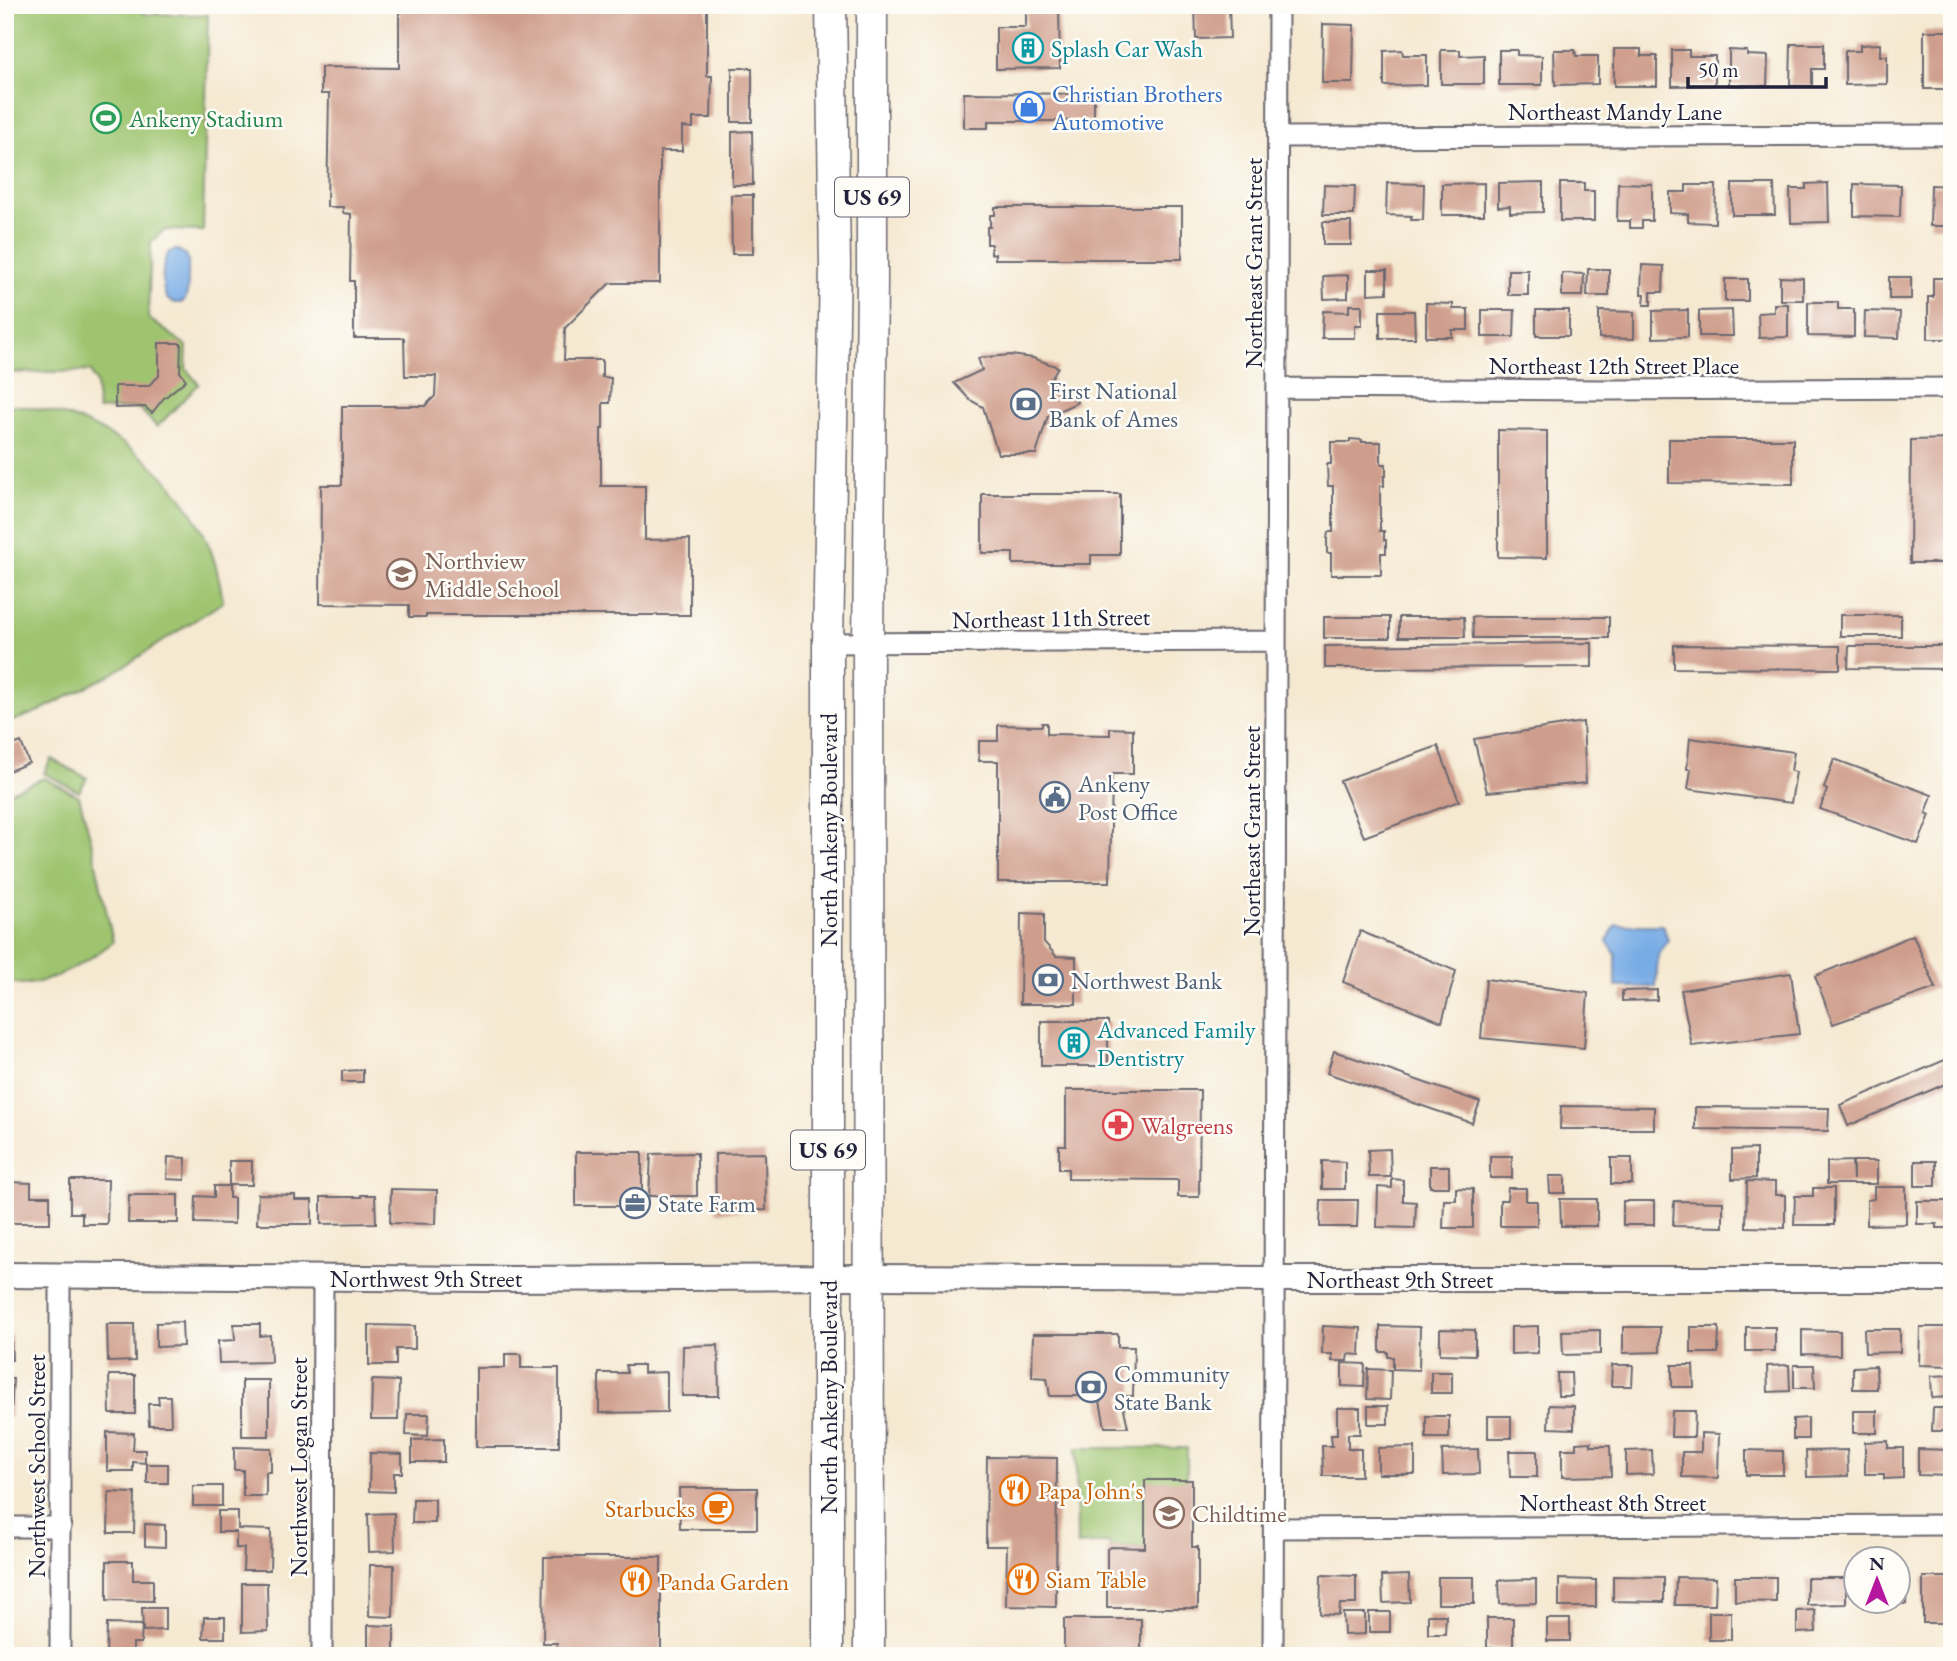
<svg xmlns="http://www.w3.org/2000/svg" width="1957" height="1661" viewBox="0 0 1957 1661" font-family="'EB Garamond',serif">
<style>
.green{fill:#9ec46f;stroke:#607355;stroke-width:2}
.water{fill:#78ace5;stroke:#4d6790;stroke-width:2}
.building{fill:#cf9d8b}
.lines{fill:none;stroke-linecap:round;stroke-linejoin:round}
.minor-casing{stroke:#6c6870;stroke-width:23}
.tertiary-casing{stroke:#6c6870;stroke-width:28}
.primary-casing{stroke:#6c6870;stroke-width:33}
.minor{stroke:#fff;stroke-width:19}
.tertiary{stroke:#fff;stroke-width:24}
.primary{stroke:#fff;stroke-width:30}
.labels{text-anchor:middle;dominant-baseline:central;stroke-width:5;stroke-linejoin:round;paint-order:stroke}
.shield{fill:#fdfcf7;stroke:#646373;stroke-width:2}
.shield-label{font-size:23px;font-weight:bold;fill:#22223b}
.culture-label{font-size:24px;fill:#0d838f;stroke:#fdfcf7;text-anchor:start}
.shop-label{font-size:24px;fill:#366cbe;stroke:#fdfcf7;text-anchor:start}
.street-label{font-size:24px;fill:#22223b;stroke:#fdfcf7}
.leisure-label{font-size:24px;fill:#27864d;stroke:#fdfcf7;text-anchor:start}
.service-label{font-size:24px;fill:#4e5e75;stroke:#fdfcf7;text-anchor:start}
.education-label{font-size:24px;fill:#785e54;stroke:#fdfcf7;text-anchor:start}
.health-label{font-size:24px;fill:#be3a42;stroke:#fdfcf7;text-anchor:start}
.food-label{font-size:24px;fill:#c56008;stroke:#fdfcf7;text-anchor:start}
</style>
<rect width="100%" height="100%" fill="#fdfcf7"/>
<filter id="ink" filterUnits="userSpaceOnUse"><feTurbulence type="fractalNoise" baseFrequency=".0143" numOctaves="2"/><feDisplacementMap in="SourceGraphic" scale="14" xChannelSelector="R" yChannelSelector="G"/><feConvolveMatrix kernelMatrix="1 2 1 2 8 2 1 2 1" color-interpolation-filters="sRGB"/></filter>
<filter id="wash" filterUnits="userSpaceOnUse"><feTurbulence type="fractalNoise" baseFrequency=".00686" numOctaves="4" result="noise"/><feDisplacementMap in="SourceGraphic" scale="28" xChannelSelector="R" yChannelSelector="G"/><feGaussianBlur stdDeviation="1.57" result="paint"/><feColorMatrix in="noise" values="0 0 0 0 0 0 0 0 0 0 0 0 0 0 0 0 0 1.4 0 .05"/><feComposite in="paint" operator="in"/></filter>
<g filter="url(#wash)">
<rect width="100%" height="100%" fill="#f5e9d2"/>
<!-- green -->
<path class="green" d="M5,5h138l1,9 64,1 -5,216 -39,-1 -13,12 -3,76 39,28 -1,23 13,15 -42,43 -18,-19 -41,2 -2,-27 -6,-12 -85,2z
M5,405c83,3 162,54 199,129 10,21 16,45 19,68l-111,72 -73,37 -34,13z
M51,759l36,19 -8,14 -35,-19z
M44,778l35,18 12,44 22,102c-22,17 -62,43 -91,42 -6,0 -12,-3 -17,-4v-186z
M1076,1448h111v32l-42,68 -35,-1 -1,-4 -32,2z"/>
<!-- water -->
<path class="water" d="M177,250c4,2 7,2 10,6 2,5 1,12 1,17 0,15 2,40 -21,26 -6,-11 -6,-37 2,-47z
M1616,925h47l5,15 -10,16 -2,31h-40v-32l-9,-14z"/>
<g id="blocks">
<!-- building -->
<path class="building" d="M399,5h308v71h5l-1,42h-18v10l-11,-1v24h-22v132h-50l-45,45 -1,32h38v17l9,1 -1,25h-7v26h-2v57h44v54l45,-1v76h-264v2h-17v-12l-89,-1 1,-119h21v-79h83l10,-10 1,-20h-31l-1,-38h-50v-57h-4l1,-67 -8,-1v-6h-16l2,-113h-8v-27l78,1z
M1026,5h33l1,63 -64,1v-42h30z
M1195,5h34l1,33 -34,1z
M1323,24l31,1 -1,58h-31z
M1924,31h28v58h-28z
M1791,44h33v25h-12v17h-22z
M1880,44v12h7v28l-42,1v-34h15v-6z
M1614,49h27v7h16v30h-43z
M1402,50l1,5h24v30l-43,1v-35z
M1441,50h19v6l24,-1v29h-43z
M1499,50h18v5l25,1v29h-43z
M1554,50h21l1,6h22v28l-43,1z
M1672,50h17v6h26v29l-43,1z
M1729,50l18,1v4l21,1 -1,30 -38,-1z
M732,68h20v54h-20z
M964,93l130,1v27h-106v7h-24z
M752,131l1,54h-21v-53z
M1543,182v30l-33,1v-7l-12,1v-24z
M1387,183l37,1 -1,36h-12l1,-4 -26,-1z
M1484,183v32h-42v-31z
M1560,183h24v8h10v30h-34z
M1618,183l34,1v37h-10v7h-12v-7h-13z
M1828,183l1,39 -38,1 -1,-34h16v-5z
M1732,184h42l1,31h-43z
M1854,184l47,1 -1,32 -46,-1z
M1324,185l31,1 -1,29h-31z
M1686,185h30l-1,38 -27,-1v-8l-18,-1v-21h16z
M1931,185l21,1v40h-22z
M731,195h22v59h-21z
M995,207h187v52h-187v-5h-4v-10h-4v-17h3v-12h5z
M1323,222h28v23h-28z
M1642,265l22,1 -1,26h-12v13h-7l1,-11h-4z
M1588,269h21v27h-22z
M1368,270h19v23l-19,1z
M1508,270h20v25h-20z
M1562,273l22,1 -1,22h-21z
M1348,275v23l-24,1 -1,-23z
M1780,277l23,1v22h-23z
M1889,277h22v22h-22z
M1933,278h19v61h-24v-42h5z
M1725,279h23v22h-23z
M1808,302h30v7h16v28l-46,-1z
M1426,303l27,1v5h15v21h-16v7h-26z
M1774,304h14v33l-29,1 -1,-25 16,-1z
M1349,305h13v20h-7v13h-33l1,-27 26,1z
M1482,310h33l-1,27h-32z
M1536,310h33v26h-33z
M1688,310v27l-35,1v-27z
M1732,310l1,26h-34v-25z
M1380,311h34l1,27h-35z
M1599,311l35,1v27l-35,-1z
M1865,311l35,1 -1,26 -35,-1z
M159,343h22l-1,29 6,8 -23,19 -11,14 -7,-6 -30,1v-22h33l11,-10z
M1010,355l23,3 25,9 -8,13 28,22 -30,14 -12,38h-38l-15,-47 -13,-7 -16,-17 28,-13 -4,-12z
M1498,430l49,1v127l-49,-1z
M1350,439l12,1v2h19v22h5v12h-2v10h-4v45h4v9h2v13h-5v22h-50v-22h-4v-13l1,-8h5v-46h-5l-1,-22h4v-22h19z
M1669,439h124v45l-124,-1z
M1952,439v124h-42l1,-123z
M982,494h138v61h-29v9h-78v-11h-31z
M1840,615h61v21h-61z
M1324,617h66v21h-66z
M1399,617h65l1,20h-66z
M1472,617h137v21h-136z
M1592,643v24l-267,1v-22z
M1674,645l166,1v23l-166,-1z
M1849,646h103v23l-104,-1z
M1583,722l3,61 -99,9 -13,-53z
M1042,723h5v11l63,1v-7l23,1v45h-21l-2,108h-112v-121h-19v-20h19v-16l44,1z
M1690,738l104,14 -3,19 5,1 -5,31 -103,-14 3,-20h-4z
M21,742l8,21 -23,9 -1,-24z
M1438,746l21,55 -95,36 -24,-56z
M1834,759l98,36 -6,18 4,2 -12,29 -98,-35 7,-19 -3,-2z
M1021,913l23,1v28l12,14 20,1v47h-56z
M1360,931l96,40 -14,51 -99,-40z
M1913,935l23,53 -103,36 -18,-48z
M1791,973l8,61 -107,12 -11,-56z
M1486,979l102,14 -4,55 -103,-10z
M1657,990v10l-35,1v-10z
M1041,1021h67v45h-67z
M1334,1051l146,51 -8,21 -145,-50z
M1947,1059l5,11v11l-104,45 -8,-21z
M363,1070v12h-21v-11z
M1066,1090h134l-1,107h-21v-17l-110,-1v-10h-9v-24h7z
M1561,1106l93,1v22h-94z
M1695,1107l134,1 -1,23 -133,-2z
M1390,1149l1,28h-22l-1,-27z
M1756,1149v29l-24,1v-29z
M576,1152h66v54h-66z
M697,1153v43h-48l2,-42z
M765,1153l1,57 -50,2 -1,-58z
M1490,1156h22v22h-22z
M168,1157l18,1 -1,22 -18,-1z
M1611,1158h21v26h-21z
M229,1161h23v24h-23z
M1322,1161l23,1v27h-23z
M1852,1161l1,19v-19h24v23h-50v-22z
M1915,1161h21v25h-21z
M1430,1166h19v21h-19z
M1549,1176h16v17h-15z
M1392,1179l11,1v21l13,1 -1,26 -38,-1 1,-40 14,1z
M70,1180h38l-1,44h-25v-11h-12z
M1747,1181l28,1v13h10v33l-39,-1z
M10,1182l21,1v13h19v27h-45v-24l5,1z
M214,1186h15v12h5v26l-39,-1 1,-27 18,1z
M1874,1187h32v37l-39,1v-25l7,-1z
M1456,1188l17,1v39h-30l1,-28h12z
M1508,1188h18v13h11v25h-37v-26h7z
M1813,1188h21v37h-40l1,-29h18z
M391,1189l46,1 -1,34 -46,-1z
M258,1194l37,1v5h17v24h-55z
M129,1195h49v28h-50z
M361,1195h14l1,28 -55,1v-27h40z
M1560,1199h37v27h-36z
M1321,1200h37l-1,27h-37z
M1623,1201h31v24h-31z
M1674,1201l49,1v25l-50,-1z
M1917,1201h35v27h-15v-4h-20z
M182,1322l1,24 -27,1v-24z
M107,1324h27l1,37 -27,1z
M234,1324h26v12l10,-1 1,27 -52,1 -1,-22 17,-1z
M369,1325l46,1v23h-19v16h-27z
M1323,1326l38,2 -1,27 -12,-1 -1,7h-15v-7h-10z
M1380,1326l40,1 -1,43 -26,-1v-12h-5v-5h-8z
M1538,1326v27l-27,1v-27z
M1623,1327h37v25l-37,1z
M1691,1327h28l-1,26h-27z
M1746,1327h29v24h-29z
M1920,1327h32v39l-33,-1z
M1440,1329l35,1v25l-35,-1z
M1864,1329h36v23l-35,1z
M1600,1330v24l-37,1 -1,-24z
M1802,1330l38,1v24l-38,-1z
M1033,1334h85v13h16l-1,49h-12l7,31h-23l-6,-31h-49l-3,-18 -15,-1z
M11,1335l1,25h-7v-24z
M718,1345l1,51h-37l1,-50z
M505,1354h16v14h38v79h-83v-79h29z
M1342,1363l23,1 -1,23 -22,-1z
M626,1365h17v8l24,-1v40l-68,1v-40h28z
M1612,1365h21l-1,21h-21z
M1672,1365h21l1,22h-22z
M1789,1365l1,26 -22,1 -1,-26z
M1794,1365h20l1,23h-21z
M1876,1366l1,23h-24v-22z
M1368,1369l23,1 -1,30 -23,-1z
M1431,1372h21v21h-21z
M1557,1373h14l1,23h-14z
M109,1375h26v39h-25z
M1952,1375v22l-20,1 -1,-22z
M5,1378h8l-2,40 -6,-1z
M242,1380h27v56h-27z
M372,1380l27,1 -1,39h-27z
M158,1396h12l1,29h-22l-1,-21h11z
M1549,1405l25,1v23l-26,-1z
M1368,1406h20v18h-20z
M1337,1408h23v26h-12v15h13v27h-38l-1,-30h10l-1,-11h6z
M1933,1408h19v23h-20z
M1672,1411h23l-1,26h-23z
M1853,1411h24v22h-24z
M407,1414h22l-1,22 -22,-1z
M1426,1416h23v22h-23z
M1488,1416h23v22h-23z
M1808,1418v21h-15v-20z
M107,1432l27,1 -1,17h12v13l-12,-1v9h-26z
M1701,1433l18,1 -1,44 -36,-1v-25h19z
M5,1438h4l1,39h-5z
M444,1439v23h-32v-22z
M1888,1441v7h15v30l-19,1v-5h-19v-32z
M1591,1442v4h19l1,30 -49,1v-28h14v-6z
M234,1447l37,1v24h-5v24h-23v-26h-9z
M1415,1447v27h-37v-26z
M1478,1449l1,25 -36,1 -1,-25z
M1918,1449l34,1v26l-34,-1z
M1652,1450l1,24 -27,1v-24z
M1746,1450l37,1v24h-37z
M1847,1450l1,26 -41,1 -1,-26z
M1509,1451h28v26h-27z
M370,1453l32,1v19h-8v19l-25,-1z
M987,1457l70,1 -1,149 -50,-1 1,-60h-21z
M147,1464h21v19h-21z
M1145,1480h47v67h6v61h-91v-59l3,-2 35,1z
M193,1486h29v20h-29z
M679,1488h78v41h-77z
M109,1492l26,1 -1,40h-26z
M413,1499h22v24h-23z
M218,1511h20v18l33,1 -1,40h-27l1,-22h-8v-16h-18z
M394,1513l1,38 -26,1 -1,-38z
M145,1524l20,1v22l-20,-1z
M544,1557h117v99h-104v-13h-14z
M107,1561h26v19h20v21l-46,-1z
M370,1565h24l-1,52 -24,-1z
M1321,1575l35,1v28h-16l-1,11 -19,-1z
M1409,1575l1,27 -27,1 -1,-27z
M1613,1576l51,1v25l-51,-1z
M1438,1577h36v27h-36z
M1676,1577l40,1 -1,27h-40z
M1735,1577h41v25l-41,-1z
M1898,1577h9l-1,27 -8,-1z
M1923,1577h29v46h-29z
M1807,1578h39v26l-39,1z
M1536,1579v24l-36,1 -1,-24z
M1559,1579l37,1v27h-37z
M242,1583h25l1,48 -26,1z
M142,1608h23v22l-22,1z
M1815,1610l1,22 -19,1v-22z
M1369,1612h21v20h-21z
M1709,1612h22v28h-22z
M1343,1613h22v21l-21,1z
M1428,1615h18l-1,19h-17z
M204,1617h21v21h-22z
M1487,1618h26v30h-26z
M1064,1619h77v37h-77z
M1547,1619h23v22h-23z
M107,1624l35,1 -1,18h-8v13h-27z
M368,1625l26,1v30h-26z"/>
</g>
</g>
<g filter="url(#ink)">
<use href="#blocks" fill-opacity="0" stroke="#6c6870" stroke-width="2"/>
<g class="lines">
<!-- minor casing -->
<g class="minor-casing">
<path id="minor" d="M1278,137l674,-2
M1277,388l332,2 343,-2
M828,643l447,-2
M5,1527h56
M1275,1528l677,-3
M60,1656v-380
M322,1656l1,-378
M1273,1656l5,-1651"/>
</g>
<!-- tertiary casing -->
<g class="tertiary-casing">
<path id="tertiary" d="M5,1275l481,4 382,-2 407,2h677"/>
</g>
<!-- primary casing -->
<g class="primary-casing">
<path id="primary" d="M828,1656v-1013l7,-378 -4,-260
M869,1656l-1,-1012 4,-362v-277"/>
</g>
<!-- minor -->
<use href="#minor" class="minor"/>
<!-- tertiary -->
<use href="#tertiary" class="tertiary"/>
<!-- primary -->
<use href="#primary" class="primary"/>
</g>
</g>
<!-- icons -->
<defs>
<g id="building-ring" transform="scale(1.575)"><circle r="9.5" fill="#fdfcf7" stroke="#0f9aa8" stroke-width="1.5"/><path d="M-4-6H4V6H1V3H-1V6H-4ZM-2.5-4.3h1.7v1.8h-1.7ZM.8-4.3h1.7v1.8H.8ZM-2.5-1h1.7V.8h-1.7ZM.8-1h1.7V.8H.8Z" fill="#0f9aa8"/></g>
<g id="shop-ring" transform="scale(1.575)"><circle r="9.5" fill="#fdfcf7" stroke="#3f7fe0" stroke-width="1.5"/><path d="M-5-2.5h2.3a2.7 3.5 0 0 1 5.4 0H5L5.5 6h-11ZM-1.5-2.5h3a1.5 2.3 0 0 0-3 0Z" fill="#3f7fe0"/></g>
<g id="stadium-ring" transform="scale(1.575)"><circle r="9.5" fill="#fdfcf7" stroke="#2e9e5b" stroke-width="1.5"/><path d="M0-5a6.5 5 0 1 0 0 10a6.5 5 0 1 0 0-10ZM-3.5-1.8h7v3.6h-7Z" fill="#2e9e5b"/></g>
<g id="bank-ring" transform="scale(1.575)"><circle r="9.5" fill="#fdfcf7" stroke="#5c6f8a" stroke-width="1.5"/><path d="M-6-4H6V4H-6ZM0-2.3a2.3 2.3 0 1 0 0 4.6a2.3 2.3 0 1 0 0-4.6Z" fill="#5c6f8a"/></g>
<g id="school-ring" transform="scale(1.575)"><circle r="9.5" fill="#fdfcf7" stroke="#8d6e63" stroke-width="1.5"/><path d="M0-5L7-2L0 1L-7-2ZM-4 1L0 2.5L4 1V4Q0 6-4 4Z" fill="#8d6e63"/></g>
<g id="civic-ring" transform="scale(1.575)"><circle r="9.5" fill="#fdfcf7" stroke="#5c6f8a" stroke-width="1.5"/><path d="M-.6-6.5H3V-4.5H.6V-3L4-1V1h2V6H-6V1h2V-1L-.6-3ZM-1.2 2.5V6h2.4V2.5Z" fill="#5c6f8a"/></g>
<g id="pharmacy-ring" transform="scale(1.575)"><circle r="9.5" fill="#fdfcf7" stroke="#e0444e" stroke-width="1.5"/><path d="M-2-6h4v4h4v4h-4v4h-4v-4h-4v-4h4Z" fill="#e0444e"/></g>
<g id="office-ring" transform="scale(1.575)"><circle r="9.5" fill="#fdfcf7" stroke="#5c6f8a" stroke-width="1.5"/><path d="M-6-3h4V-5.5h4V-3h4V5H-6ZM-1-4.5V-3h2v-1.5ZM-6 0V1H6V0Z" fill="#5c6f8a"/></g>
<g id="restaurant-ring" transform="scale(1.575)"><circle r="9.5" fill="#fdfcf7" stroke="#e8710a" stroke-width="1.5"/><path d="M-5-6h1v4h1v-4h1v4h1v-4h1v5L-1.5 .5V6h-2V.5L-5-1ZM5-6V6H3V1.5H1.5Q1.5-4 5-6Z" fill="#e8710a"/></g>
<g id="cafe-ring" transform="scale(1.575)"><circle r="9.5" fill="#fdfcf7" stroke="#e8710a" stroke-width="1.5"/><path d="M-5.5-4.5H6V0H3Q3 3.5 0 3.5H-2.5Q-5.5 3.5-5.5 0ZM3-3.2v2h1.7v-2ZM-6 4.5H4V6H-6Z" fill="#e8710a"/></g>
</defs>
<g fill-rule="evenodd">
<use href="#building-ring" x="1028" y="48"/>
<use href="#shop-ring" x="1029" y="107"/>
<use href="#stadium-ring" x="106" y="118"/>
<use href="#bank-ring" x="1026" y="404"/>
<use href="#school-ring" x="402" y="574"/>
<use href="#civic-ring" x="1055" y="797"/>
<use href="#bank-ring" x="1048" y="980"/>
<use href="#building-ring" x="1074" y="1043"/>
<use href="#pharmacy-ring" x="1118" y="1125"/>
<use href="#office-ring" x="635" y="1203"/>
<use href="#bank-ring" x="1091" y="1387"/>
<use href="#restaurant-ring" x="1015" y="1490"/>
<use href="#cafe-ring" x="718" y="1508"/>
<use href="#school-ring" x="1169" y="1513"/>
<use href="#restaurant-ring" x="1023" y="1579"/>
<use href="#restaurant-ring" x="636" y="1581"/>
</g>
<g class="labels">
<!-- shield labels -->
<g class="shield">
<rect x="835" y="177.5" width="74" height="39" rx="5"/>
<rect x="791" y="1130.5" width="74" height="39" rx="5"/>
</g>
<g class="shield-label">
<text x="872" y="197">US 69</text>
<text x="828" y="1150">US 69</text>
</g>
<!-- culture labels -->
<g class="culture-label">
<text x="1051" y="48">Splash Car Wash</text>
<text x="1097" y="1029">Advanced Family<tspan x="1097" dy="28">Dentistry</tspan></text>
</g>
<!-- shop labels -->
<g class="shop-label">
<text x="1052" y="93">Christian Brothers<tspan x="1052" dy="28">Automotive</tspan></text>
</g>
<!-- street labels -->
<g class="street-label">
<text x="1615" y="111">Northeast Mandy Lane</text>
<text transform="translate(1253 263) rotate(-90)">Northeast Grant Street</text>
<text x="1614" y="365">Northeast 12th Street Place</text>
<text transform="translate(1051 618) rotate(-1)">Northeast 11th Street</text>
<text transform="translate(828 830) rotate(-90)">North Ankeny Boulevard</text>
<text transform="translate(1251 831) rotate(-90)">Northeast Grant Street</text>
<text x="426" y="1278">Northwest 9th Street</text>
<text x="1400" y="1279">Northeast 9th Street</text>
<text transform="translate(828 1397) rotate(-90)">North Ankeny Boulevard</text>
<text transform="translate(36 1466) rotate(-90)">Northwest School Street</text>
<text transform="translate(298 1467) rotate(-90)">Northwest Logan Street</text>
<text x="1613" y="1502">Northeast 8th Street</text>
</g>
<!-- leisure labels -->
<g class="leisure-label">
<text x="129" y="118">Ankeny Stadium</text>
</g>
<!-- service labels -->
<g class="service-label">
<text x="1049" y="390">First National<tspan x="1049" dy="28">Bank of Ames</tspan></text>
<text x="1078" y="783">Ankeny<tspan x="1078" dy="28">Post Office</tspan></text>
<text x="1071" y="980">Northwest Bank</text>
<text x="658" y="1203">State Farm</text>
<text x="1114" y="1373">Community<tspan x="1114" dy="28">State Bank</tspan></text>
</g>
<!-- education labels -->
<g class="education-label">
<text x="425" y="560">Northview<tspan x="425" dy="28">Middle School</tspan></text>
<text x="1192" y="1513">Childtime</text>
</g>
<!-- health labels -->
<g class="health-label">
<text x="1141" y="1125">Walgreens</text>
</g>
<!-- food labels -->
<g class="food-label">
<text x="1038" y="1490">Papa John's</text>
<text x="695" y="1508" text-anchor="end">Starbucks</text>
<text x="1046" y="1579">Siam Table</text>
<text x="659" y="1581">Panda Garden</text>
</g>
</g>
<!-- margin -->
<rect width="1957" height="1661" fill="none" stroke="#fdfcf7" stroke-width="28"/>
<!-- north arrow -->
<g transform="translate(1877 1580)"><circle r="33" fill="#fdfcf7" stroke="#a5a5ac" stroke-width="2"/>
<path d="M0-5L12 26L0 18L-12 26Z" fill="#b5179e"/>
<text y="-10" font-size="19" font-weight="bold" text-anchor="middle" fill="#22223b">N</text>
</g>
<!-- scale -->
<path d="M1688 77v10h138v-10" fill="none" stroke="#22223b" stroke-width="3.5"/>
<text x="1698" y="77" font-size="21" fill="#22223b" stroke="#fdfcf7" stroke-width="5" paint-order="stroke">50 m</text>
</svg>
